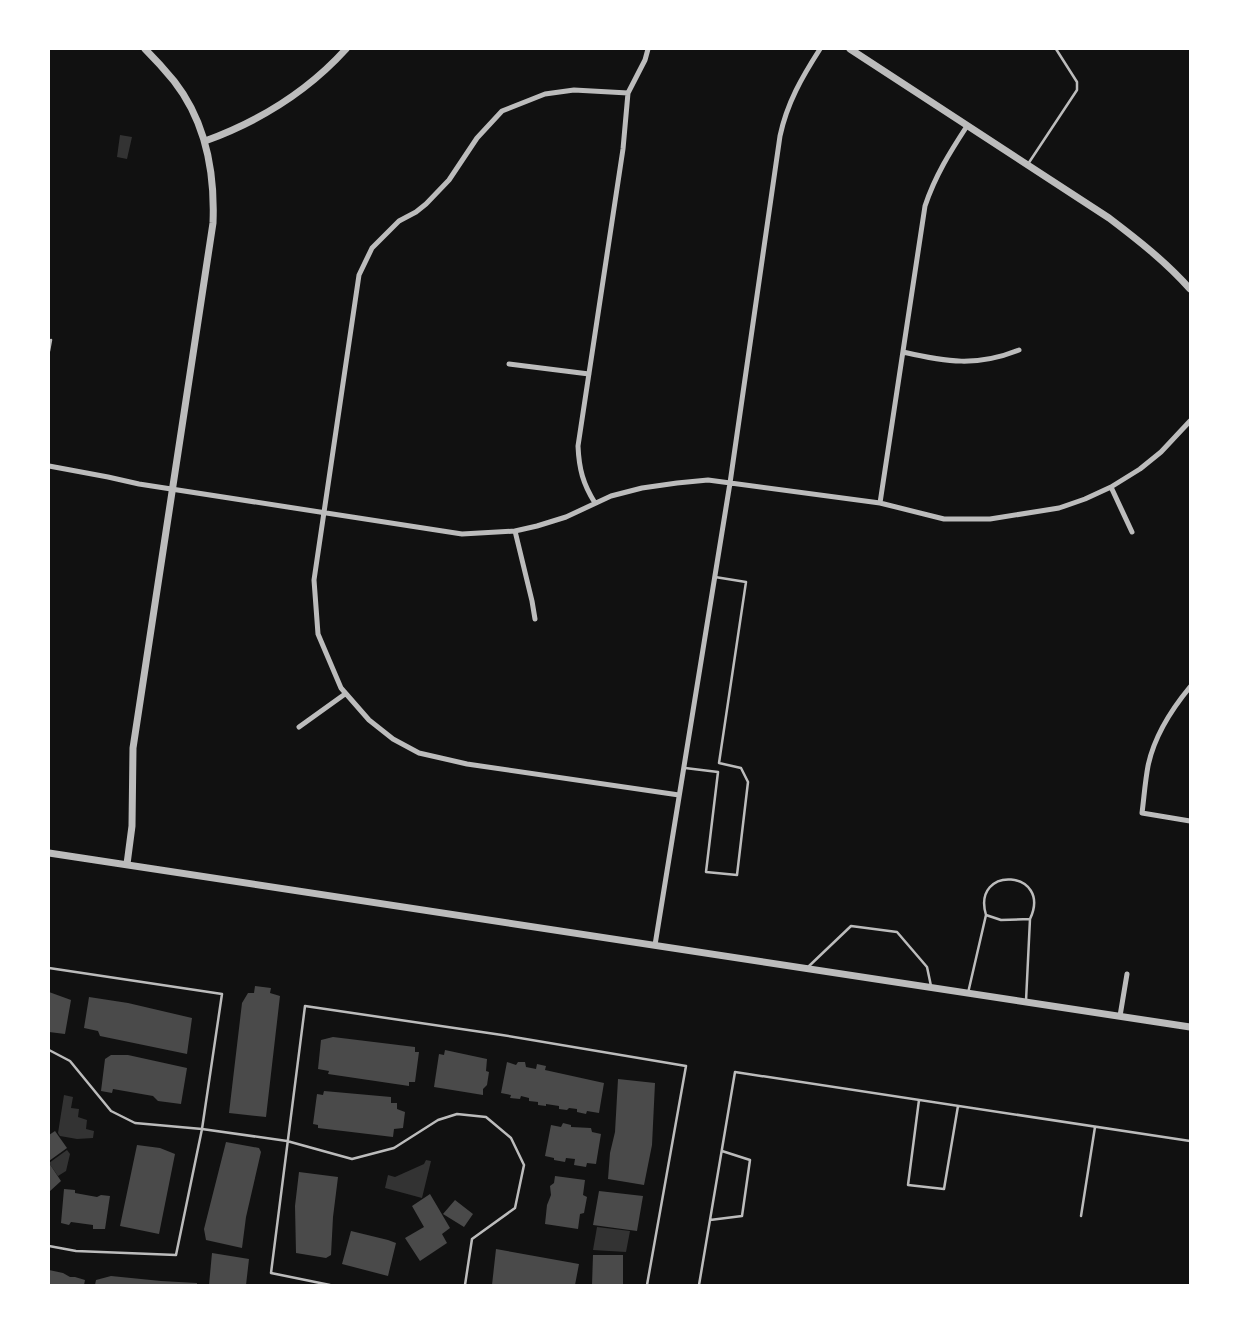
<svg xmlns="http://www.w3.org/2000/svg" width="1239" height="1334" viewBox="0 0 1239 1334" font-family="'Fira Sans',sans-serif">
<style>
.water{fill:#333}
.building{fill:#4a4a4a}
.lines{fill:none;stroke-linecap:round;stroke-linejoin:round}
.service{stroke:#bcbcbc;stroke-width:2.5}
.minor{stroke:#bcbcbc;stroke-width:5}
.tertiary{stroke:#bcbcbc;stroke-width:7}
</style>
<rect width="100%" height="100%" fill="#111"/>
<!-- water -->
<path class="water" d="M120,135l12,2 -5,22 -10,-2z
M64,1095l9,2 -2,11 8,1 -1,8 9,3 -1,9 8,2 -1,7 -16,1 -17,-3 -2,-3z
M67,1150l3,4 -4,17 -8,5 -9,-13z
M426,1160l5,1 -9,37 -37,-10 3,-13 7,2 29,-13z
M597,1227l33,4 -4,21 -33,-2z"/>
<!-- building -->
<path class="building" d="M255,986l16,2 -1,5 10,3 -14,121 -37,-4 13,-110 6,-10h6z
M49,992l22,8 -6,34 -16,-2z
M89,997l39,6 64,15 -5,36 -87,-18 -2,-5 -14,-3z
M333,1037l82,10v5h4l-4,30h-6v4l-81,-12 1,-3 -11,-2 3,-29z
M445,1050l42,9 -1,12 3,1 -2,13 -4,4v6l-49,-8 5,-33 5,1z
M111,1055h17l59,13 -6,36 -23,-3 -5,-5 -40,-7 -1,4 -11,-2 4,-32z
M507,1062l9,3 2,-3h7l1,5 10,2 1,-5 9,2 -1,4 59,13 -5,30 -12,-2 -1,3 -9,-2v-3l-8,-1 -2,2 -8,-1v-3l-13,-2v2l-8,-1v-3l-9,-1v-3l-8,-2 -1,3 -10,-1 1,-3 -10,-2z
M618,1079l37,4 -3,62 -8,40 -36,-6 2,-26 5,-21z
M324,1091l67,6v6h6v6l8,3 -2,16 -9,1 -1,8 -75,-9v-3l-5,-1 4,-30 6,1z
M563,1123l8,2v2l20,1 1,4 9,2 -5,30 -9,-1 -1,4 -12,-2 1,-6 -9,-1 -1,4 -11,-2v-2l-9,-2 6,-31 10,2z
M55,1131l12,17 -18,13v-26z
M226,1142l33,6 2,4 -15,65 -4,31 -36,-8 -2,-11z
M137,1145l23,3 15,6 -16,80 -39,-8z
M49,1163l12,18 -12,11z
M299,1172l39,5 -5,40 -2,38 -5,3 -30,-5 -1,-47z
M555,1176l30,4 -2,15 4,2 -3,16 -4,1 -2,15 -33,-5 2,-19 4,-10 -1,-9 4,-3z
M64,1189l11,1v3l22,4 4,-2 9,1 -5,33h-12v-4l-22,-3 -2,3 -8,-2z
M599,1191l44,5 -6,35 -44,-6z
M430,1194l20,34 -8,6 5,9 -27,18 -15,-23 19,-11 -12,-21z
M455,1200l18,14 -9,13 -21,-13z
M351,1231l37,9 8,3 -8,33 -46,-12z
M496,1249l83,15 -4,21h-83z
M212,1253l37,6 -3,26h-37z
M593,1255h30v30h-31z
M49,1270l14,3 7,4h5l10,3 -1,5h-35z
M111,1276l50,5 36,2v2h-102l1,-5z"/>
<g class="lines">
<!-- service -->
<path class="service" d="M1028,164l49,-74v-8l-21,-33
M49,351l2,-11
M685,768l33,4 -12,100 31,3 11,-93 -7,-14 -22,-5 27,-181 -31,-5
M986,915l15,5 29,-1
M808,967l43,-41 46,6 30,35 4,19
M49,968l173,26 -20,135 -26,126 -100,-4 -27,-5
M968,993l18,-78c-15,-51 67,-45 44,4l-4,82
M49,1050l21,11 41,50 24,12 67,6 85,12 65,18 42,-11 44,-28 19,-6 29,3 25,21 13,27 -9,43 -43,31 -7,46
M919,1100l-11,85 36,4 14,-83
M1081,1216l14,-89
M710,1220l32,-4 8,-56 -28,-9
M330,1285l-59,-12 34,-267 197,29 184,31 -39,219
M699,1285l36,-213 455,69"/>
<!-- minor -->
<path class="minor" d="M628,93l-54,-3 -29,4 -43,17 -25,27 -28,42 -23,24 -10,8 -17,9 -27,27 -13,27 -45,305 4,54 23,54 28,32 24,19 26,14 48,11 212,31
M903,352c43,10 74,15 116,-2
M509,364l80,10
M49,466l59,11 31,7 323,50 53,-3 22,-5 29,-9 45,-21 31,-8 35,-5 31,-3 172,23 64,16h46l69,-11 26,-9 26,-12 29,-18 21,-17 29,-31
M1111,487l21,45
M595,503c-12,-19 -16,-34 -17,-57l45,-297 5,-56 17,-33 3,-11
M880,503l45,-297c10,-30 25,-54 42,-80
M515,531l17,70 3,18
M1190,687c-19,23 -36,50 -42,79 -3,16 -4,32 -6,47l48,8
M299,727l46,-33
M655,945l75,-462 50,-347c7,-33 22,-59 40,-87
M1120,1016l7,-42"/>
<!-- tertiary -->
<path class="tertiary" d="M850,49l259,169c29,22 57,44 81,71
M205,141c55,-20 102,-49 141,-92
M49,853l1141,174
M127,864l5,-38 1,-78 80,-525c2,-50 -7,-101 -39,-142 -9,-11 -19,-22 -29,-32"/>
</g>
<!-- border -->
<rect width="1239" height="1334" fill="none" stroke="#ffffff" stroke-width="100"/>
</svg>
